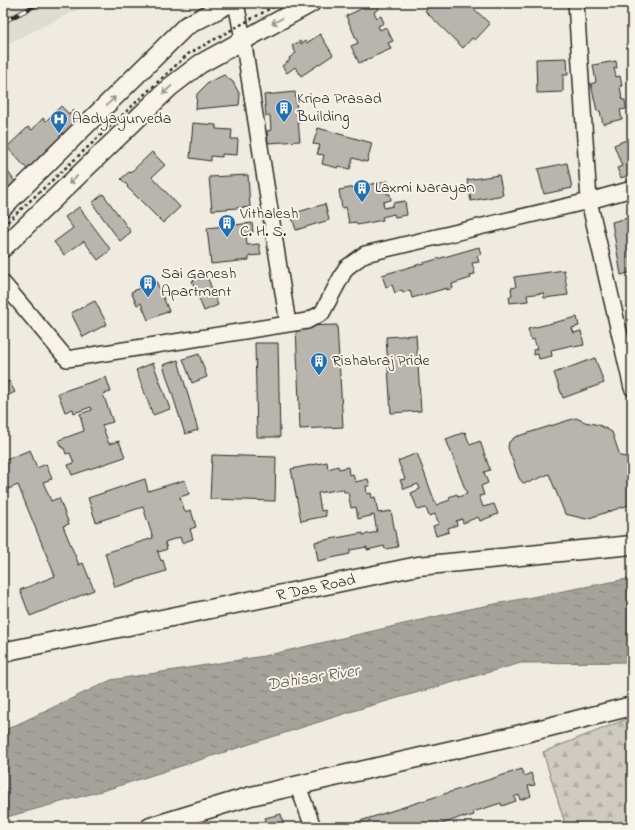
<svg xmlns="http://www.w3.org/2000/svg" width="635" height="830" viewBox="0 0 635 830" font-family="'Indie Flower',sans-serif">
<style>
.built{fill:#dedbd1}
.forest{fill:url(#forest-firs);stroke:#7d7b76}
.water{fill:url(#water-ripples);stroke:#74726e}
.building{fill:#b8b5ae;stroke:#2b2b2b}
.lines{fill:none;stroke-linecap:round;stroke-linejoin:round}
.minor-casing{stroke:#2b2b2b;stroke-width:18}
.tertiary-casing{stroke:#2b2b2b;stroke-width:21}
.minor{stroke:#f7f3e8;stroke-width:15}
.tertiary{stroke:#f7f3e8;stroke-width:18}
.rail-casing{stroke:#2b2b2b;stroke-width:4.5}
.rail{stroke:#f7f3e8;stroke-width:3;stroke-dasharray:9;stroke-linecap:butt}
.path-bridge{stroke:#2b2b2b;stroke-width:2.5;stroke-dasharray:3 3;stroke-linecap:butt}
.oneway{stroke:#918f8a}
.labels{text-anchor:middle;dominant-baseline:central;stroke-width:4;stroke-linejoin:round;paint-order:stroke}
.poi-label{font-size:16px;fill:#2b2b2b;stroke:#f7f3e8;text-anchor:start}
.street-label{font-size:16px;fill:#2b2b2b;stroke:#f7f3e8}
.water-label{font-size:17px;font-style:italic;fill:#555552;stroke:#f7f3e8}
</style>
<defs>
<pattern id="forest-firs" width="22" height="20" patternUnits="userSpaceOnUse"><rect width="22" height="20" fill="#cfcbc2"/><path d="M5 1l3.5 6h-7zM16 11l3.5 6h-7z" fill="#b2aea7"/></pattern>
<pattern id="water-ripples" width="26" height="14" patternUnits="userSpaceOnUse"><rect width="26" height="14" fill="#a4a29a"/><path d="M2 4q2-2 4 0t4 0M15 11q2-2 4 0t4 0" fill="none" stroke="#86847e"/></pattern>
</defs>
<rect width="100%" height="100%" fill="#efebe0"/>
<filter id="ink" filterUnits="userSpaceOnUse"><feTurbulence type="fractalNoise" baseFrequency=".025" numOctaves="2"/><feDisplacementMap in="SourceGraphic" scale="8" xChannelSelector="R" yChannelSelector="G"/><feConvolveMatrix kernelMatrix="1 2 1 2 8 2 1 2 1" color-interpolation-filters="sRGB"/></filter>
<g filter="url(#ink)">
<!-- built -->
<path class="built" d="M3,3h88l-88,43z"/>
<!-- forest -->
<path class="forest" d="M632,717v110h-66l-23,-75z"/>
<!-- water -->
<path class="water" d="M632,578v84l-111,1 -155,44 -254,81 -109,30v-87l108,-51 153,-24 205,-47z"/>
<!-- building -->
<path class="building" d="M361,3h15l3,6 -5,3 3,6 4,-2 3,7 -6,3 2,4 6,-3 7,14 -5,2 3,6 -32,14 -8,-17 7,-3 -12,-27 17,-8z
M432,3h19l3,3 3,-3h11l22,21 -15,16 -3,-2 -9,10 -38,-37z
M320,34l13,21 -32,21 -6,-9 -8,6 -5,-7 8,-6 -1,-2 7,-5 -4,-7 8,-5 1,3 4,-3 2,2z
M567,58l1,17h-5v17l-26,1 -1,-34z
M616,61l1,7h-3l2,9 4,-1 2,10h-2l2,14h3l1,9 -6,1 2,9 -19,5 -3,-13h-3l-6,-27 5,-2 -3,-17z
M224,75l9,7 7,13 -1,10 -43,4 1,-15 12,-12z
M295,92l5,49 -32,2 -1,-12 4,-1 -1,-14h-4l-2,-21z
M61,106l8,8 4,-4 8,7 -6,6 3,3 -49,45 -22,-24 21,-20 4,3 11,-12 3,3z
M193,123l23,2v4l16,1 -1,9h7l-1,16 -15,-1v3l-11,-1v5l-21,-3z
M318,128l54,15 -5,19 -14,-4 -3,11 -12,-3v2l-16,-4 2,-9 -7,-1 3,-9 -7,-1z
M626,140l6,16v18l-11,4 -4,-10 5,-2 -8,-21z
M152,152l13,13 -13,12 28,30 -17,16 -36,-36 1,-1 -7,-7 8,-7 1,1z
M567,163l5,25 -28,6 -6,-25z
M3,165l13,18 -8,8 -3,-5 -2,2z
M248,175l2,32 -38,3 -3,-33z
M499,175l4,20 -32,6 -4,-21z
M388,181l1,6 -3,1 1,6h3l1,6 -8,2 1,6 9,-2v-3l12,-2 2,14 -12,2 -1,-3 -12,3 1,3 -26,5 -1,-3 -7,1 -3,-16 -4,1 -3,-18z
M103,194l28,38 -11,9 -28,-38z
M325,204l4,16 -33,10 -5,-16z
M79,207l32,43 -13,10 -14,-19 -20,14 -10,-13 19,-14 -8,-11z
M632,217v55l-11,3 -9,-53z
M252,223l1,9 -7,1 1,12 12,-1 2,11 -12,1v4l-38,4 -4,-36z
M479,247l2,7 -4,2 2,6 -7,1 3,11 -5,1 1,3 -19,6 1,4 -6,2v-2l-35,10 -2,-8 -7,3 -1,-3 -7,3 -3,-8 -6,2 -4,-12z
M564,270l4,25 -24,3 -1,-5 -16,2 1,6 -18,2 -1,-6 3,-1 -1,-8 5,-1 -2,-10z
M207,276l11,29 -14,6 -12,-30z
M156,281l13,30 -21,9 -7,-17 -4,2 -6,-13z
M95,301l12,23 -24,13 -12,-24z
M577,317l2,9 -7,2 2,5 7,-2 3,14 -10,2 -1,-2 -22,5 1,6 -13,3 -1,-5 -4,1 -1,-5 4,-1 -3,-10 -3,1 -3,-11z
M337,325l6,102 -43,2 -4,-103z
M416,335l5,76 -30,2 -5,-76z
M255,343h23l2,94h-23z
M199,354l8,23 -15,6 -9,-24z
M595,358l9,25 -41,15 -9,-25z
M178,360l20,70 -13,4 -22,-69z
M153,363l17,46 -17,6 -17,-45z
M106,377l5,15 -8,2 10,28 -11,3 7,19 10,-3 6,16 -53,18 -4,-10 6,-2 -4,-10 -4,1 -2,-6h-2l-3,-8 25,-9 -4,-17 12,-4 -1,-3 -17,6 -1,-4 -8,3 -7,-19z
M9,381l6,11 -12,6v-14z
M576,418l9,4 14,3 13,7 8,24 12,2v46l-46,15 -21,-5 -16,-40 -19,8 -7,1 -4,-5 -11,-30 1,-6 6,-5z
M465,432l5,13 10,-4 10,29 -6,2 4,11 -7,3 3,9 -5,1 4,11 11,-3 4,10 -18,7 -2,-4 -15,6 -1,-4 -6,2 1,4 -9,3 1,4 -13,4 -3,-10 6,-2 -4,-10 -6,2 -3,-8 -8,2 -7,-17 9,-4 -2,-5 -14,5 -4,-9 5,-1 -7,-18 19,-8 19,52 14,-5 -1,-3 8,-3 1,3 9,-3 -21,-55z
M30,450l7,18 9,-4 6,15 -9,3 8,19 8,-3 10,26 -6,2 16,39 4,-2 11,27 -64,26 -10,-26 35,-14 -37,-91 -15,6v-30z
M212,455l64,2 -1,44 -65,-2z
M327,462l1,7 10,-3 1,3 9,-2 1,8 4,-1 2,8 13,-3 2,7h-4l1,8 4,-1 1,5 3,-1 3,16 13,-2 7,36 -13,2 -1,-3 -17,4v-3l-17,3v4l-32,7 -3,-19 48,-9v2l14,-3 -3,-17 -16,4 -2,-12 -5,1 -3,-16h-4l-1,-3 -25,4 3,18 4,-1 1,6 -25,5 -10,-52z
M145,479l3,12 37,-11 4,14 -9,3 5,15 6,-2 5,17 -6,2 3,10 -11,4 -2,-6 -15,5 2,7 -8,3 -2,-2 4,11 2,-1 3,11 -51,16 -10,-34 48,-15 -10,-31 -47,15 -8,-24z
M522,769l2,7 7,-3 4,12 -7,1 3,10 -11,4 -1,-5 -5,2 2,4 -14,5 -1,-3 -28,9 1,3 -10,3v-2l-30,11h-76l-1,-5z
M281,814l3,13h-26l2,-1 -1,-4 6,-1v-3z"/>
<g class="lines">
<!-- minor casing -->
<g class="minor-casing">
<path id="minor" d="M236,3l7,36 45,285
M632,189l-43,12 43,187
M3,283l64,76 240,-38 15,-8 24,-45 19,-14 224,-53 -13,-198
M298,786l15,41"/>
</g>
<!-- tertiary casing -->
<g class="tertiary-casing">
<path id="tertiary" d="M3,207l183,-181 44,-23
M3,248l167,-161 30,-23 111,-61
M3,654l9,-4 406,-84 214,-21
M150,827l101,-31 262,-60 119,-30"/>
</g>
<!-- minor -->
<use href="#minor" class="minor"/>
<!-- tertiary -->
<use href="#tertiary" class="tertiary"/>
<!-- rail casing -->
<g class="rail-casing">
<path id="rail" d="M3,6l6,-3
M3,22l37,-19"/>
</g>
<!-- rail -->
<use href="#rail" class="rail"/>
<!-- path-bridge -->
<path class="path-bridge" d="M3,226l185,-172 92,-51"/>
</g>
<!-- one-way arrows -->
<defs><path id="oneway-shaft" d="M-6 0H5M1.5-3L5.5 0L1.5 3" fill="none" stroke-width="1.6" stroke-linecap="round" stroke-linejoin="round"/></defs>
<g class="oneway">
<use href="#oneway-shaft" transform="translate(277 21) rotate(152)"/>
<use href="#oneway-shaft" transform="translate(167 90) rotate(137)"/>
<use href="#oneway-shaft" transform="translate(111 101) rotate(-45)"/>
<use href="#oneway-shaft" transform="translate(73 180) rotate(136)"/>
</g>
</g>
<!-- icons -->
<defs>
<g id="building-pin" transform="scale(0.9)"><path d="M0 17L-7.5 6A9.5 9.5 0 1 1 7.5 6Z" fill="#1f6fb2" stroke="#f7f3e8"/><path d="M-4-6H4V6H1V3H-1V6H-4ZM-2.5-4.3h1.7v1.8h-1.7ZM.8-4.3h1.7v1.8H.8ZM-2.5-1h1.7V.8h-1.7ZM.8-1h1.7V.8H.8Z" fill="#fff"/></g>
<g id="hospital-pin" transform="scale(0.9)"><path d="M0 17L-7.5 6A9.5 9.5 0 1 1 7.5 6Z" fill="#1f6fb2" stroke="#f7f3e8"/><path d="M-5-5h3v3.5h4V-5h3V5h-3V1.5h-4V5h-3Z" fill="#fff"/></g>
</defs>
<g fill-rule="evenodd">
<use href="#building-pin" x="284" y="108"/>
<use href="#hospital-pin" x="59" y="119"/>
<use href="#building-pin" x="362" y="188"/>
<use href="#building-pin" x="227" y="223"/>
<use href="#building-pin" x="148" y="283"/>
<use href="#building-pin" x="319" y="361"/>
</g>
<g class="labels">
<!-- poi labels -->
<g class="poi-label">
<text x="297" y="99">Kripa Prasad<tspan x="297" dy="18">Building</tspan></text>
<text x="72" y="119">Aadyayurveda</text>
<text x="375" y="188">Laxmi Narayan</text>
<text x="240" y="214">Vithalesh<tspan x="240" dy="18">C. H. S.</tspan></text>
<text x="161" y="274">Sai Ganesh<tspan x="161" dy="18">Apartment</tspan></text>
<text x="332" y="361">Rishabraj Pride</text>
</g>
<!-- street labels -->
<g class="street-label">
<text transform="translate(316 588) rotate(-12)">R Das Road</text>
</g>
<!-- water labels -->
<g class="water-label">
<text transform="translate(313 678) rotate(-9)">Dahisar River</text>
</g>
</g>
<!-- margin -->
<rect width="635" height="830" fill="none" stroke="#f7f3e8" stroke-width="16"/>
<rect x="8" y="8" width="619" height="814" fill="none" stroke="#2b2b2b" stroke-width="1.5" filter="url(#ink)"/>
</svg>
